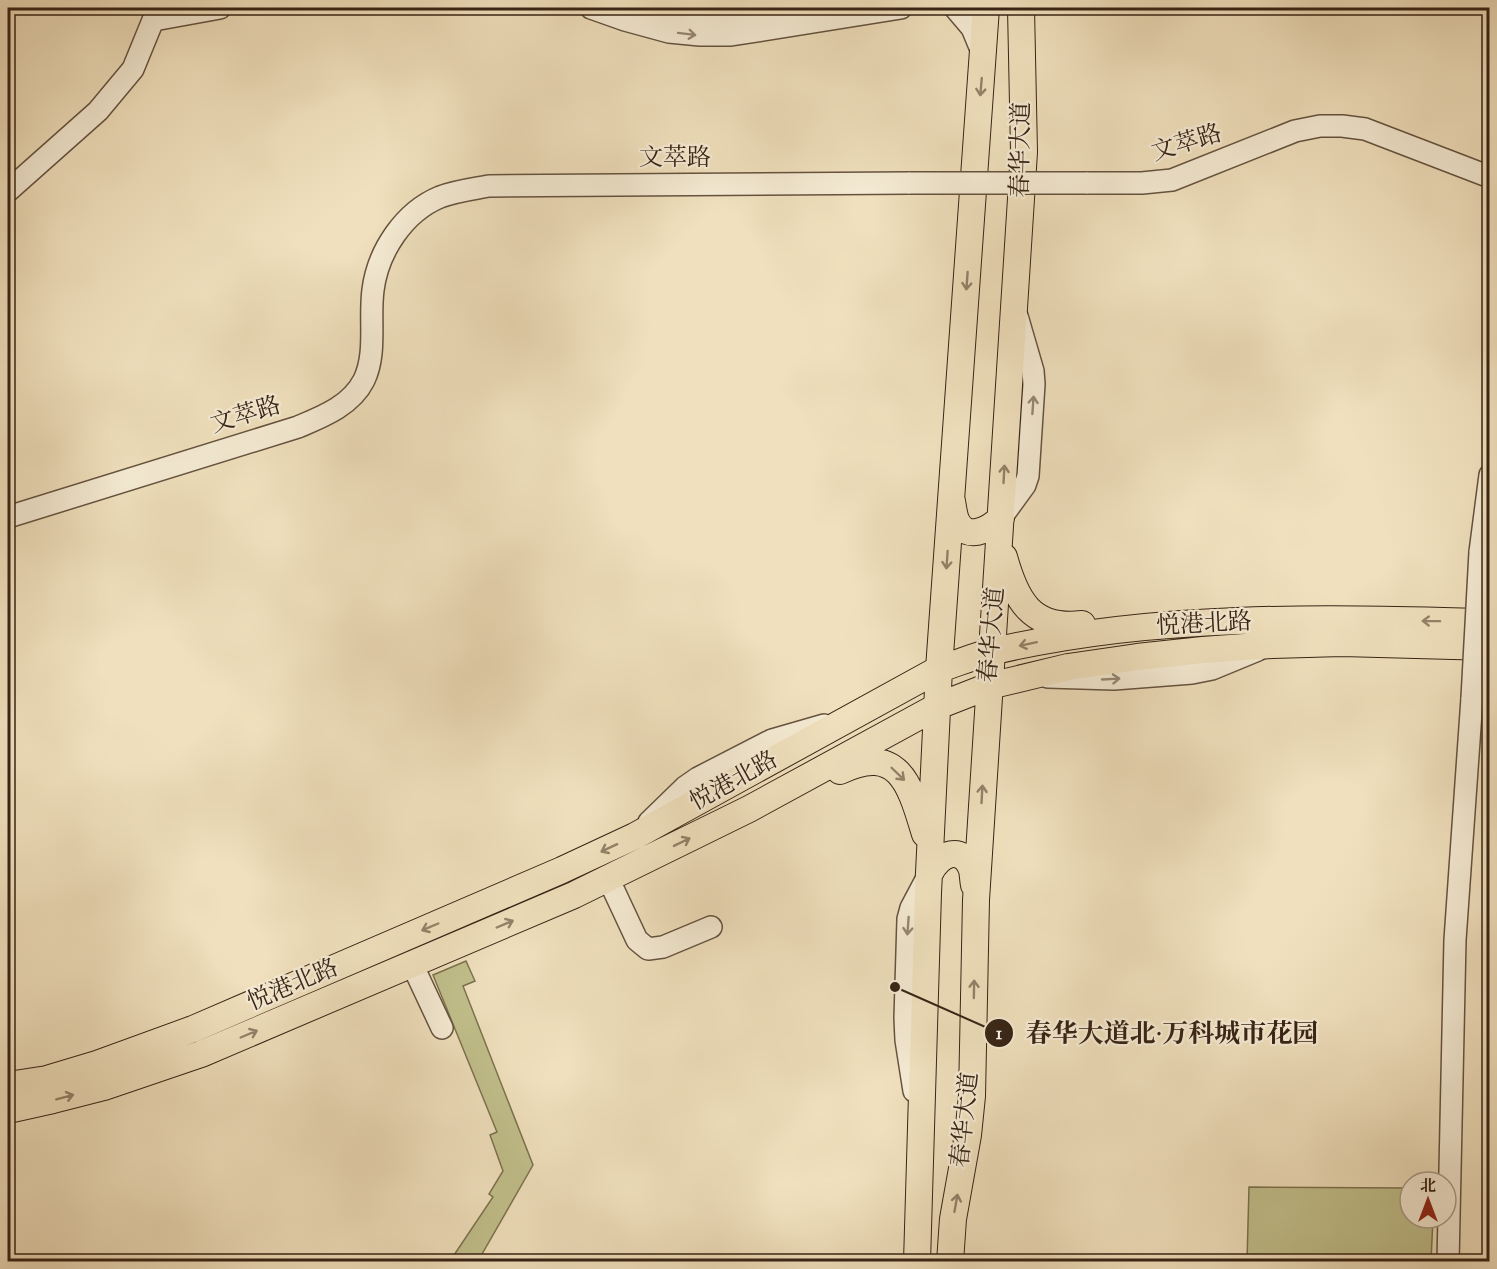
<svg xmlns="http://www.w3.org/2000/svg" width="1497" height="1269" viewBox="0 0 1497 1269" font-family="'Sorts Mill Goudy','Noto Serif SC',serif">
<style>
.green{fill:#c1c08c;stroke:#7c7250;stroke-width:1.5}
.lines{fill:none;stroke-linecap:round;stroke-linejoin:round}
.minor-casing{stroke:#65523f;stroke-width:24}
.major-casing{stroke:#372315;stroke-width:28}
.minor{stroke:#f5ebd4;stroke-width:21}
.major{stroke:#f0e0bd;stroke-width:26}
.minor-bridge-casing{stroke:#65523f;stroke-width:24;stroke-linecap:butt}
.minor-bridge{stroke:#f5ebd4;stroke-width:21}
.oneway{stroke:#968774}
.oneway2{stroke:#948269}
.labels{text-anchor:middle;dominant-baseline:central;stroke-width:4.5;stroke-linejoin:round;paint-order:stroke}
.street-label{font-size:24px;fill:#372315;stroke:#f5ebd4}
.leader{fill:none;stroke:#372315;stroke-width:2}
.callout-dot{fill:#372315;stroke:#f5ebd4;stroke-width:2}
.mark-label{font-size:18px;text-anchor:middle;font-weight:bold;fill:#fff}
.callout-label{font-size:26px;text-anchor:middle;font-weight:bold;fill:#372315;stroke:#f5ebd4;stroke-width:4.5;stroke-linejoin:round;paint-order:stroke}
</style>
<rect width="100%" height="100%" fill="#f0e0bd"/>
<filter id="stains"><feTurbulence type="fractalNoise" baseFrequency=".00333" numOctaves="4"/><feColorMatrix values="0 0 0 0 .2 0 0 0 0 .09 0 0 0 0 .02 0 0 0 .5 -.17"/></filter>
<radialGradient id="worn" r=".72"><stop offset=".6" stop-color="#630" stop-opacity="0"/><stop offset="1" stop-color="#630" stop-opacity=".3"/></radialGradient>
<!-- green -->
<path class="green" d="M466,961l9,20 -12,5 70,179 -55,96h-28l43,-64 -4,-3 14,-23 -13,-36 7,-3 -64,-157z
M1249,1187l161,1v30h23l-2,43h-184z"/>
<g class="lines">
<!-- minor casing -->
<g class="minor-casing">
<path id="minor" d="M591,8l34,12 44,12 31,3h31l170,-27
M637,8c21,5 42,11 65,12 33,0 66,-7 98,-12
M955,8l17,20 10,24
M154,20l66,-12
M1086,183h56l30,-3 123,-49 25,-5h22l23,3 125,48
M8,191l90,-80 35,-42 25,-61
M8,517l290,-90c24,-10 53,-21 66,-47 13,-27 5,-61 9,-90 5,-39 31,-78 67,-93 16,-6 33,-8 49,-11l421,-3
M1001,518l24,-33 3,-9 6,-92 -1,-13 -16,-55
M1480,552l10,-77
M1048,677l66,2 78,-6 20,-4 46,-19
M649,822l36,-35 13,-9 74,-38 52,-15
M608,878l29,62 11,9 15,-2 48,-20
M412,964l30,64
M914,1091l-8,-51 -1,-22 3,-99 3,-11 17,-32
M1448,1262l7,-322 17,-242"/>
</g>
<!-- major casing -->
<g class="major-casing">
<path id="major" d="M952,501c1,6 2,14 4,19 10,22 33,10 45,-2
M1004,557c12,43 27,73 78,67
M840,771c60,-29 71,17 85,63
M930,873c9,-20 33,-29 42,-3 1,5 1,10 2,15
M8,1085l39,-6 50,-15 96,-35 369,-159 73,-34 304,-167c19,-6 38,-14 56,-18 159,-38 332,-33 495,-29
M8,1110l45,-10 51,-13 97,-33 373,-159 175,-86 189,-103 51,-20 79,-19 69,-10 66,-7 69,-5 70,-2 148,4
M917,1262l11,-369 11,-224 47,-661
M950,1262l3,-43 15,-84 4,-39 4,-196 48,-748 -3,-144"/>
</g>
<!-- minor -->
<use href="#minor" class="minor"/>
<!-- major -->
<use href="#major" class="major"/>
<!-- minor-bridge casing -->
<g class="minor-bridge-casing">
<path id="minor-bridge" d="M910,183h176
M1472,698l8,-146"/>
</g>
<!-- minor-bridge -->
<use href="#minor-bridge" class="minor-bridge"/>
</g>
<!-- one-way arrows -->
<defs><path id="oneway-shaft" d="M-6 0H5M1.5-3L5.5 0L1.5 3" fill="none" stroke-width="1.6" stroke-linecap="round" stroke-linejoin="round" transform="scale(1.5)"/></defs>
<g class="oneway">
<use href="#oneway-shaft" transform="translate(687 34) rotate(7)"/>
<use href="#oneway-shaft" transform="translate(1033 405) rotate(-86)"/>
<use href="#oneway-shaft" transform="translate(1111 679) rotate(-3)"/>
<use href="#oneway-shaft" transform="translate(908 926) rotate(94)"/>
</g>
<g class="oneway2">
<use href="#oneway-shaft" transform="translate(981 87) rotate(95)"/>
<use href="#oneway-shaft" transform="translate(967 281) rotate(94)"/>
<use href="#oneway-shaft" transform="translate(1004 474) rotate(-87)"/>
<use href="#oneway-shaft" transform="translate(947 560) rotate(94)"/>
<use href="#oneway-shaft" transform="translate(1431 621) rotate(-179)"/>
<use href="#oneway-shaft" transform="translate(1028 644) rotate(168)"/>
<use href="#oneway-shaft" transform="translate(898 774) rotate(44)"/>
<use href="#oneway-shaft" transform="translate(982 794) rotate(-87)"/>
<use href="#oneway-shaft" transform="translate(682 842) rotate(-26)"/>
<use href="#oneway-shaft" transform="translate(609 848) rotate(155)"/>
<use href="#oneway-shaft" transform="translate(505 924) rotate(-23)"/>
<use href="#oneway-shaft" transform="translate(430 927) rotate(157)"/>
<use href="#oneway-shaft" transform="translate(974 989) rotate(-89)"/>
<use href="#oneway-shaft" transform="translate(249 1034) rotate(-23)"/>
<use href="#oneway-shaft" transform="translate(65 1097) rotate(-15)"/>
<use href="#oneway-shaft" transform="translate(956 1203) rotate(-80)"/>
</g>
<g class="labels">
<!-- street labels -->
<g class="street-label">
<text transform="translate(1187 144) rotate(-17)">文萃路</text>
<text transform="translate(1022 150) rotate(-89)">春华大道</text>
<text x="675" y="159">文萃路</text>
<text transform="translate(246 416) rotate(-17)">文萃路</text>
<text transform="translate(1204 625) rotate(-3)">悦港北路</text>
<text transform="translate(993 635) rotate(-85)">春华大道</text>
<text transform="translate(734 782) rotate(-29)">悦港北路</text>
<text transform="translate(293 986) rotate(-23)">悦港北路</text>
<text transform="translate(966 1120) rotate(-84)">春华大道</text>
</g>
</g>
<!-- callouts -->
<path class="leader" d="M895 987L999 1033"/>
<g class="callout-dot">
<circle cx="895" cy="987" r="6"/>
<circle cx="999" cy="1033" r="15"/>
</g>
<g class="mark-label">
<text x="999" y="1039">1</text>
</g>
<g class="callout-label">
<text x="1172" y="1042">春华大道北·万科城市花园</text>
</g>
<!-- margin -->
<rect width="1497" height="1269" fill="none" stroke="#f0e0bd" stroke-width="30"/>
<rect x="9" y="9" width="1479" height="1251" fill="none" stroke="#372315" stroke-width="3"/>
<rect x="15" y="15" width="1467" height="1239" fill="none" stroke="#372315" stroke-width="1.5"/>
<!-- north arrow -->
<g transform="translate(1428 1200)"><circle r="28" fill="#f5ebd4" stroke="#a99b88" stroke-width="1.5"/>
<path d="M0-4.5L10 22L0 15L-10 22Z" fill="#8f2418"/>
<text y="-9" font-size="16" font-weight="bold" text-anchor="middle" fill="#372315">北</text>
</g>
<rect width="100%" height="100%" filter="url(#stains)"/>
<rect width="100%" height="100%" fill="url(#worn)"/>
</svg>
